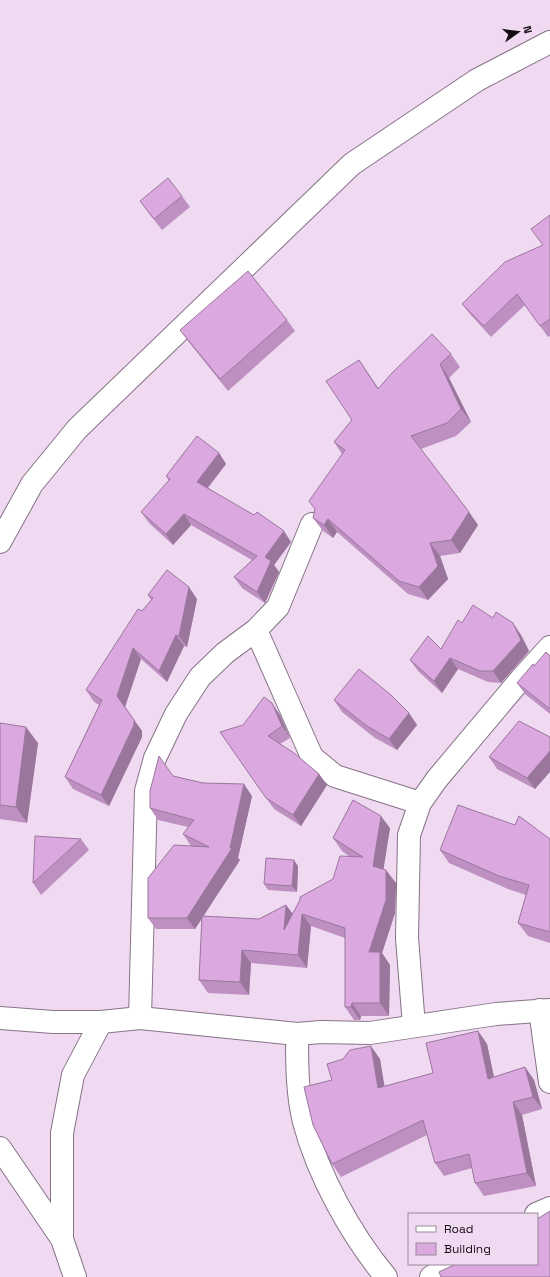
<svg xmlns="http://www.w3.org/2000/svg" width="550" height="1277" viewBox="0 0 550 1277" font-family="'Space Grotesk',sans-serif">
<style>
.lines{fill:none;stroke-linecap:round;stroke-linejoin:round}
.street-casing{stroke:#867387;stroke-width:24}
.street{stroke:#fff;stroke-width:22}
.wall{fill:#bd90c1}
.shaded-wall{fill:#9a769d}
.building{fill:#dca8e0;stroke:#9a769d}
</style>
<rect width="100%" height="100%" fill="#efdaf1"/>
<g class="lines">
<!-- street casing -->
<g class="street-casing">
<path id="street" d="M0,542l32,-58 45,-55 275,-265 125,-84 73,-38
M256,630l56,127 23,19 85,27
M540,1010l10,72
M0,1018l53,4h48l39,-4 157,16 24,-2 49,1 126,-19 54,-4
M140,1018l6,-227 9,-33 21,-44 24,-37 25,-24 31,-23 22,-23 34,-83
M414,1026l-7,-88 2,-103 11,-32 17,-24 84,-100 29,-32
M297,1034c0,29 0,60 7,88 14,53 47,113 82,155
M0,1148l62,91
M536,1214l14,-6
M75,1277l-13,-38v-106l11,-58 28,-53
M431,1277l11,-7 6,-6"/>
</g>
<!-- street -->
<use href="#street" class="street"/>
</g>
<!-- wall -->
<path class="wall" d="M182,196l8,11 -28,23 -14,-18 -8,-11z
M550,215v121l-2,1 -23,-32 -34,32 -21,-23 -8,-10 81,-59z
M287,320l8,11 -67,60 -40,-50 -8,-11z
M451,354l9,13 -11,11 22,44 -15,14 -35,13 57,76 -18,28 -20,3 8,23 -20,21 -20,-6 -71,-62 -4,6 -10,-7 -10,-13 2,-9 27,-55 -8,-12 18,-22 7,-60 20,29z
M219,453l7,11 -18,24 83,54 -17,23 5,7 -14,31 -23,-15 -8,-11 18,-17 -61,-35 -18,20 -24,-22 -8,-11 28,-31 -3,-5z
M148,595l49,4 -10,48 -3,-1 -17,36 -26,-23 -16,48 17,24v6l-33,69 -36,-17 -8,-12 34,-72 -5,-3 -8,-12 56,-79 9,-11z
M493,618l28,17 8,16 -28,32 -13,-1 -30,-13 -16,24 -24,-22 -8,-11 31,-11 21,-26z
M550,656v58l-25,-20 -8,-11 18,-17z
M334,700l75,13 8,12 -20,25 -22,-12 -33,-26z
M280,715l10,23 -10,6 39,30 8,11 -26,41 -27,-17 -54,-77z
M0,723l38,20 -11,80 -27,-4z
M550,737l-15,52 -38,-20 -8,-12z
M173,776l79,20 -14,62 2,2 -37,56 56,3 27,-14 7,9 40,-35 17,-22 -8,-6 -9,-13 57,-10 -7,41 13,14 -1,30 -13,40 8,12 -1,51h-28l-1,4h-6l-9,-13v-69l-34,-12 -4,42 -56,-5 -2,32 -41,-2 -9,-13 3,-62 -7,11h-39l-8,-11 43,-72 -8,-12 5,-7 -30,-7 -8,-12z
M81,839l8,11 -48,45 -8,-12z
M550,839v104l-22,-7 -10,-13 8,-28 -18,-6 -59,-26 -9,-13z
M298,866l-1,26 -29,-2 -4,-6z
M478,1031l9,13 7,33 31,-10 9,13 8,29 -20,6 14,71 -52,10 -9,-13 -3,-15 -28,8 -9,-13 -8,-28 -86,42 -9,-13v-84l48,-21 4,28 49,-14z"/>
<!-- shaded-wall -->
<path class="shaded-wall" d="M440,364l9,14 22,44 -10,-13z
M219,453l7,11 -22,28 -7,-10z
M469,512l9,13 -18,28 -9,-13z
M184,514l7,11 -18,20 -7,-11z
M328,519l9,13 -4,6 -9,-13z
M284,531l7,11 -17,23 5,7 -14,31 -8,-11 8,-35z
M430,543l10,13 8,23 -20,21 -9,-13z
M189,587l8,12 -10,48 -8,-11z
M513,623l8,12 8,16 -28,32 -8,-12z
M176,635l8,11 -17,36 -8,-11z
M133,648l8,11 -16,48 -8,-11z
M450,658l8,11 -16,24 -8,-12z
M272,703l8,12 10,23 -8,-12z
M409,713l8,12 -20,25 -8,-11z
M134,720l8,11v6l-33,69 -8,-11z
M26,727l12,16 -11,80 -11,-16z
M550,751v21l-15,17 -8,-11z
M319,774l8,11 -26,41 -8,-11z
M244,784l8,12 -14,62 2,2 -45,69 -8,-11 43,-70z
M381,816l9,12 -8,51 -9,-13z
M294,860l4,6 -1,26 -5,-6z
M386,870l10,13 -1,30 -13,40 8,12 -1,51 -9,-13 -11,-51z
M286,905l9,12 -11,13z
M302,914l9,12 -4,42 -9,-13z
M242,950l9,13 -2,32 -9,-13z
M352,1003l9,13 -1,4 -9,-13z
M478,1031l9,13 10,48 -9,-13z
M371,1046l9,13 7,42 -9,-13z
M525,1067l9,13 8,29 -9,-12z
M513,1102l9,13 14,71 -9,-13z"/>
<!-- building -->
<path class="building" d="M168,178l14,18 -28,23 -14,-18z
M550,215v104l-10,7 -23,-32 -33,32 -22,-22 43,-42 38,-17 -12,-16z
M248,271l39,49 -67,59 -40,-49z
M432,334l19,20 -11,10 21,45 -14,14 -36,13 58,76 -18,28 -21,3 8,23 -19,21 -20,-6 -71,-62 -4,6 -11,-7 2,-9 -6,-8 36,-51 -11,-8 18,-22 -26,-39 33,-21 19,29 14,-16z
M197,436l22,17 -22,29 57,33 3,-3 27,19 -19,26 6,4 -14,31 -23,-15 23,-21 -73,-42 -18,20 -25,-22 29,-33 -4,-3z
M167,570l22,17 -10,49 -3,-1 -17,36 -26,-23 -16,48 17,24v5l-33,70 -36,-18 37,-77 -16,-10 52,-81 4,2 11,-13 -5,-3z
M473,605l20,13 3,-6 17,11 8,17 -28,31h-13l-30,-13 -16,23 -24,-21 18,-24 13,13 17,-29 4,3z
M546,652l4,4v53l-33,-26 16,-19 1,2z
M359,669l32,26 18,18 -20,26 -22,-13 -33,-26z
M264,697l8,6 10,23 -14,10 26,17 25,21 -26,41 -27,-17 -46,-66 23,-7z
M519,721l31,16v14l-23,27 -38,-21z
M0,723l26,4 -10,80 -16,-2z
M159,756l14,20 30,7 41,1 -14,64h2l-45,70h-39v-40l26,-33 35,2 -26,-13 11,-14 -44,-12v-17z
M353,800l28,16 -8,50 13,4v30l-17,52h11v51h-28l-1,4h-6v-79l-43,-14 -4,41 -56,-5 -2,32 -41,-2 3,-64 57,3 27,-14 -2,25 16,-30v-3l33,-18 7,-23 23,1 -30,-19z
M458,805l57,20 4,-9 31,23v93l-32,-9 11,-38 -30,-9 -59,-26z
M35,836l46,3 -48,44z
M266,858l28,2 -2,26 -28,-2z
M478,1031l10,48 37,-12 8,30 -20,5 14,71 -52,10 -6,-29 -34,9 -12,-43 -91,44 -19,-39 -9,-38 28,-7 -5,-16 16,-5 7,-9 21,-4 7,42 55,-15 -7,-30z
M550,1211v66h-109l-2,-5 17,-8h81v-45z"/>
<!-- legend -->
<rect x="408" y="1213" width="130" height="52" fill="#efdaf1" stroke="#978898"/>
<rect x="416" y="1226" width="20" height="6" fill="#ffffff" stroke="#978898"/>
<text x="444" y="1233" font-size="12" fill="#130c13">Road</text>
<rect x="416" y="1243" width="20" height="12" fill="#dca8e0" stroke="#978898"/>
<text x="444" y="1253" font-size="12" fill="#130c13">Building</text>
<!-- north arrow -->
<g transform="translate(518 32) rotate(76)" stroke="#efdaf1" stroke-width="3" paint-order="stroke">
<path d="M0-3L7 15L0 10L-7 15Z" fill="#130c13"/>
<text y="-6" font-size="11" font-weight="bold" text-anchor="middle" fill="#130c13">N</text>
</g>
</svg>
